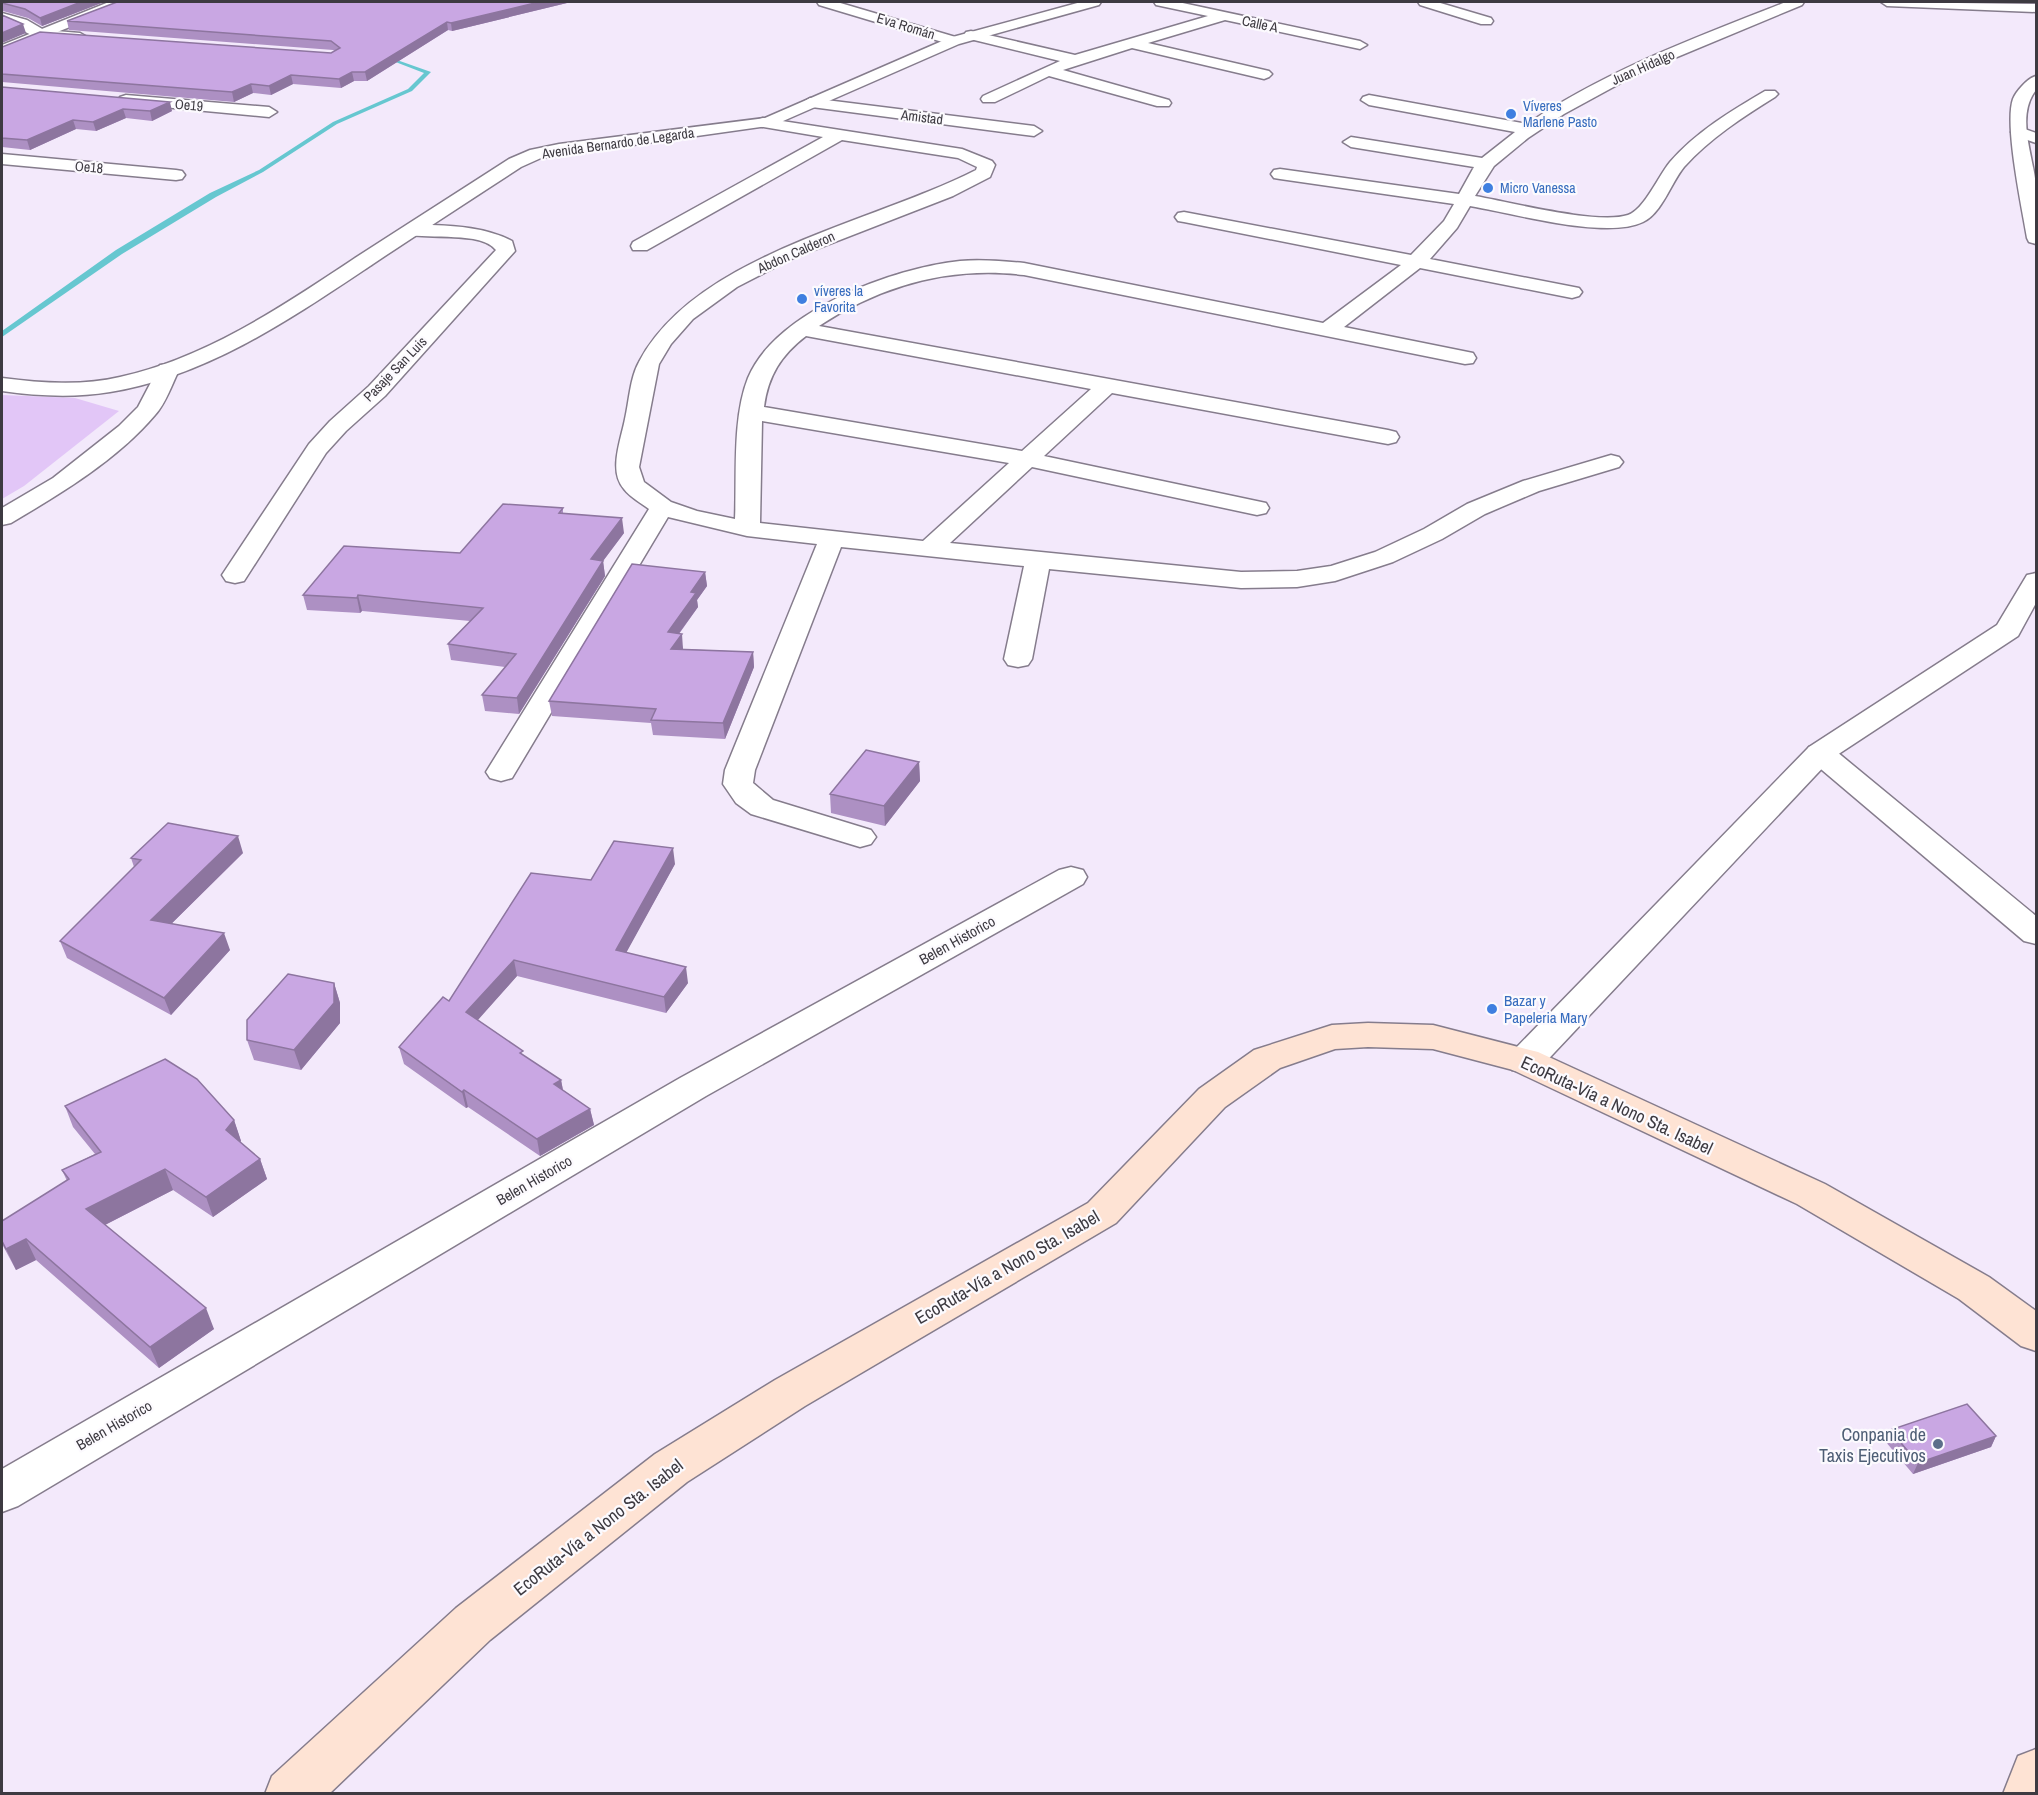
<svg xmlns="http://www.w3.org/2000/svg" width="2038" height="1795" viewBox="0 0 2038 1795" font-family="'Archivo Narrow',sans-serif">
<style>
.green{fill:#e2c6f7}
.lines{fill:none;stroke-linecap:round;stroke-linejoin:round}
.stream{fill:#66c7d0;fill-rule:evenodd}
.minor-casing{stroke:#857c8c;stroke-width:3}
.tertiary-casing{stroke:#857c8c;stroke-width:3}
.secondary-casing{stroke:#857c8c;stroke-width:3}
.minor{fill:#fff;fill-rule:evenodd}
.tertiary{fill:#fff;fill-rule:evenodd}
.secondary{fill:#fee3d4;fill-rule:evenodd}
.wall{fill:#ad90c3}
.shaded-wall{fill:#8d759f}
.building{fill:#c9a7e3;stroke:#8d759f;stroke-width:1.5}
.shop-dot{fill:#3f7fe0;stroke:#fcfafe;stroke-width:2}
.service-dot{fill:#5c6f8a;stroke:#fcfafe;stroke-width:2}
.labels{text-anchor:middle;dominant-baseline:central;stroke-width:4.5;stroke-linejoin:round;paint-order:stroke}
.far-street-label{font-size:14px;fill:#3d3a41;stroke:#fcfafe}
.far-shop-label{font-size:14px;fill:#366cbe;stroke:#fcfafe;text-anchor:start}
.street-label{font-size:15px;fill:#3d3a41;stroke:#fcfafe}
.shop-label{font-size:15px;fill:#366cbe;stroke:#fcfafe;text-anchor:start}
.near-street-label{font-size:18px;fill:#3d3a41;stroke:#fcfafe}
.near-service-label{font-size:18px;fill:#4e5e75;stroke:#fcfafe;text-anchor:end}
</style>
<rect width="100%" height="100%" fill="#f3e9fb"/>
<!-- green -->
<path class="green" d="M2,395l73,3 44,13 -95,75 -22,13z"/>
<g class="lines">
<!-- stream -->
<path class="stream" d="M380,54l51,18 -19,19 -75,33 -74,48 -47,25 -94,57 -120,83v-6l114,-81 94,-57 49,-23 74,-48 75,-33 16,-16 -44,-17z"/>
<!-- minor casing -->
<g class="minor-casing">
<path id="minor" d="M817,2h20l122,36 2,3 -7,4 -5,-1 -130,-39z
M1154,2h24l182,39 7,4 -7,4 -135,-29 -77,23 121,28 3,3 -3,3 -5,2 -132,-31 -69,22 106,30 2,3 -2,3h-12l-108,-30 -54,26h-12l-2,-3 2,-3 77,-35 -94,-23 -2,-3 2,-3 5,-1 104,24 133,-39 -52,-11z
M1418,2h19l54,16 2,3 -2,3h-10l-61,-19z
M1786,2h18l-2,3 -161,67 -77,42 -36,24 -34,28 -19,30c35,6 123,29 153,19 16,-5 31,-40 42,-53 26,-30 61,-51 95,-71h10l3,3 -3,3c-32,20 -65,41 -91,70 -13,16 -22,46 -41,55 -37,18 -131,-9 -173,-16l-13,22 -27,31 149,29 3,4 -3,4 -7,2 -152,-30 -76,59 129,26 3,5 -3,5 -8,1 -441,-89c-74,-9 -142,10 -205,51l569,104 8,2 3,5 -3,5 -8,2 -276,-51 -68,63 222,47 3,5 -3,5 -9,2 -225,-48 -82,76 291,29 56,-1 34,-5 44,-14 49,-23 43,-25 56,-23 88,-26 8,2 4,5 -4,5 -80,24 -54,23 -43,25 -49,23 -58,19 -38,6 -56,1 -192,-19 -17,90 -4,6 -10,2 -10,-2 -4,-6 20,-93 -183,-19 -86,223 -2,13 20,17 98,30 5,7 -5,7 -11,3 -109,-33 -15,-11 -13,-19 2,-14 92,-226 -70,-8 -79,-19 -156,261 -11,3 -11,-3 -4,-6 163,-263c-8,-6 -19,-12 -25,-20 -16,-18 -3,-49 1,-70 4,-17 5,-41 14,-57 57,-108 234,-139 337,-192l1,-3 -19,-9 -116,-18 -195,110h-14l-2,-4 2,-4 190,-105 -66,-11 -2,-3 2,-3 6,-2 199,31 30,12 3,4 -5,12 -37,19 -162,63 -54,28 -44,32 -22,25 -12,20 -20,103 5,15 27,20 26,9 38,8c2,-43 -3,-101 13,-141 28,-67 145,-110 212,-117 22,-2 43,0 64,2l299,60 78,-58 -217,-43 -6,-1 -3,-4 3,-4 6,-1 227,43 33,-34 10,-17 -174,-25 -6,-1 -3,-4 3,-4 6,-1 179,25 15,-27 -123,-20 -8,-5 8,-5 131,21 33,-26 -146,-27 -8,-5 2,-3 6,-2 158,29c80,-54 170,-87 259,-122zM806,336l285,53 -69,62 -258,-44c4,-31 17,-52 42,-71zM762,421l247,42 -86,78 -163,-18z
M2,13l25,7 17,10 36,3 7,4c-6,6 -42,4 -51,0 -12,-5 -22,-12 -34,-16z
M126,95l143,12 8,5 -8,5 -149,-14 -2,-3 2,-3z
M810,98l224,28 8,5 -8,5 -230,-30 -2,-3z
M2019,127l17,6v10l-23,-8 -2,-3 2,-3z
M2,154l174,16 6,1 3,4 -3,4 -6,1 -174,-16z
M413,224c34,2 68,1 99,17l3,10 -130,145 -39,35 -20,22 -82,128 -9,2 -9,-2 -4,-6 87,-131 21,-23 39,-35 127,-136c-15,-19 -66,-10 -90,-16l-2,-4 2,-4z
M168,364l8,1 3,5c-7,14 -13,33 -24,45 -38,45 -95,79 -144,108l-9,2v-17l51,-30 66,-52 19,-19 22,-42z
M1820,744l11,3 205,169v28l-12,-3 -215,-182 -4,-6 4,-6z
M1071,867l12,3 4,7 -4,7 -377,212 -688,410 -16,6v-43l678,-391 379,-208z"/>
</g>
<!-- tertiary casing -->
<g class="tertiary-casing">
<path id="tertiary" d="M109,2h18l-2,3 -123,49v-9z
M1081,2h20l-2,3 -140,39 -185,81 -233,33 -20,9c-49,32 -99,64 -148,97 -81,54 -165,112 -263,128 -36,6 -73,4 -108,-1v-13c39,5 80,8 118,-1 86,-19 163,-71 235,-119 51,-33 103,-66 154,-99l21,-9 29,-6 206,-26 184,-80z
M1881,2l155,2v8l-149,-6z
M2036,76v14c-21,26 -2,67 0,97 2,18 2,39 0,57l-7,-2 -2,-4c-5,-30 -23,-114 -14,-139 3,-8 15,-21 23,-23z
M2036,573v30l-18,33 -187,123 -293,311 -13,3 -13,-3 -5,-9 5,-9 297,-305 188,-122 30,-50z"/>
</g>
<!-- secondary casing -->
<g class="secondary-casing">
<path id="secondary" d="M1368,1023l65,2 105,27 287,132 164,93 47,34v40l-15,-5 -62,-47 -162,-95 -284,-134 -80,-21 -65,-2 -33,2 -55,19 -55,39 -109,116 -311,183 -118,76 -197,158 -161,154h-64l7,-18 184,-168 199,-154 120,-74 313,-177 111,-114 55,-39 78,-25z
M2036,1749v45h-33l15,-38z"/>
</g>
<!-- minor -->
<use href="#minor" class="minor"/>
<!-- tertiary -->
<use href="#tertiary" class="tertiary"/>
<!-- secondary -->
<use href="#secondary" class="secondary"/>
</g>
<!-- wall -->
<path class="wall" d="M2,2h102l-62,24 -14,-8 -25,-7 -1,1z
M117,2h450v1l-115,28 -4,-1 -81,51h-13l-13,7 -48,-4 -22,11 -18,-2 -19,9 -232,-20v-35l329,6 4,-2 -2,-1 -264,-20 -2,-9z
M2,87l170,24 -20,10 -26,-3 -30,13 -20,-2 -46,21 -28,-3z
M563,508v5l61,20 -21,28 2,15 -86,138 -34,-3 -3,-16 23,-28 -54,-7 -3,-16 22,-23 -108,-10 -2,2 -53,-3 -4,-15 157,-42z
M705,572l2,14 -10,14 1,7 -19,27 4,15 70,3 1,15 -29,72 -72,-4 -2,-12 -99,-7 -3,-15z
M919,762l1,19 -35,45 -54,-13 -1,-19z
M243,853l-72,71 59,26 -59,65 -104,-57 -7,-17 74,-74 -3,-9z
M675,864l-49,88 62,31 -22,30 -149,-37 -40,44 47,36 37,24 2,10 27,19 4,16 -54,31 -72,-49 -2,1 -62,-44 -5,-17 50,-46 142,-121z
M334,983l6,20v20l-39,47 -47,-10 -7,-20z
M65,1106l169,14 7,21 -1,1 20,17 7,20 -54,38 -40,-27 -68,35 109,104 -55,39 -123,-108 -20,10 -14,-26v-23l65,-40 -5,-11 33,-16 -22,-27z
M1890,1430l106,6 -5,11 -78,27 -28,-33z"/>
<!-- shaded-wall -->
<path class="shaded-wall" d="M81,2h23l-62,24 -2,-8z
M539,2h28v1l-115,28 -1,-8z
M447,22l1,8 -81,51 -2,-9z
M23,24l3,9 -24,10v-10z
M352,72l2,9 -13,7 -2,-9z
M291,75l2,9 -22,11 -2,-9z
M251,84l2,9 -19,9 -2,-10z
M170,102l2,9 -20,10 -2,-10z
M123,109l3,9 -30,13 -3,-9z
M73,120l3,9 -46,21 -3,-10z
M622,518l2,15 -21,28 2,15 -86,138 -2,-16 74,-139z
M705,572l2,14 -10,14 1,7 -29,40 -1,-15 23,-40z
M358,595l4,16 -2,2 -3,-15z
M682,634l1,15h-12z
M753,652l1,15 -29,72 -2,-16z
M919,762l1,19 -35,45 -1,-20z
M238,836l5,17 -86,85 -6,-18z
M673,848l2,16 -56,102 -3,-16z
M224,933l6,17 -59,65 -7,-17z
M514,960l3,16 -47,53 -4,-17z
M686,967l2,16 -22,30 -2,-16z
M334,983l6,20v20l-39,47 -7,-20z
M561,1080l3,16 -10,-12z
M464,1090l4,17 -2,1 -4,-16z
M590,1109l4,16 -54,31 -3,-17z
M234,1120l7,21 -8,9 -7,-20z
M260,1159l7,20 -54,38 -7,-20z
M165,1169l8,21 -78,40 -9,-21z
M26,1239l10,21 -20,10 -10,-21z
M206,1308l8,21 -55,39 -9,-21z
M1996,1436l-5,11 -78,27 5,-11z"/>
<!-- building -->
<path class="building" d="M2,2h79l-41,16 -15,-9 -23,-6z
M117,2h422l-88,21 -4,-1 -82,50h-13l-13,7 -48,-4 -22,11 -18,-2 -19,8 -230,-18v-27l38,-15 291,21 9,-5 -9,-7 -264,-20z
M2,15l21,9 -21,9z
M2,87l168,15 -20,9 -27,-2 -30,13 -20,-2 -46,20 -25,-2z
M503,504l60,4 -4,5 63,5 -31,41 12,2 -86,137 -35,-3 34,-41 -68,-10 35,-36 -125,-13 -1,3 -54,-3 41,-49 116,7z
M632,564l73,8 -14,20 5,1 -28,39 14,2 -11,15 82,3 -30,71 -72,-3 5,-11 -107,-8z
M866,750l53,12 -35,44 -54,-12z
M168,823l70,13 -87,84 73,13 -60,65 -104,-57 81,-81 -10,-2z
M614,841l59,7 -57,102 70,17 -22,30 -150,-37 -48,52 57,39 -3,2 41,27 -7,4 36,25 -53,30 -73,-49 -2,2 -63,-45 44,-50 6,4 82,-128 60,7z
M288,974l46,9v20l-40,47 -47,-10v-20z
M165,1059l32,20 37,41 -8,10 34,29 -54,38 -41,-28 -79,40 120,99 -56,39 -124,-108 -20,10 -4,-8v-20l67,-42 -7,-9 39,-18 -36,-46z
M1967,1404l29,32 -78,27 -28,-33z"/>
<!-- markers -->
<g class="shop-dot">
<circle cx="1511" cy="114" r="6"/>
<circle cx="1488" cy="188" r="6"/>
<circle cx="802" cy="299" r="6"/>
<circle cx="1492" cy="1009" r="6"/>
</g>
<circle class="service-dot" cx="1938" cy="1444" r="6"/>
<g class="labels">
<!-- far-street labels -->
<g class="far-street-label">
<text transform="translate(1260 24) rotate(12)">Calle A</text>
<text transform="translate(906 26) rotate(17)">Eva Román</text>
<text transform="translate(1643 67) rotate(-24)">Juan Hidalgo</text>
<text transform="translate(189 105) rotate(5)">Oe19</text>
<text transform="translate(922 117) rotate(7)">Amistad</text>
<text transform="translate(618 143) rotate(-8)">Avenida Bernardo de Legarda</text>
<text transform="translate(89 167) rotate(5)">Oe18</text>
<text transform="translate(796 252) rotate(-24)">Abdon Calderon</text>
<text transform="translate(395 369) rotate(-46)">Pasaje San Luis</text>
</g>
<!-- far-shop labels -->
<g class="far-shop-label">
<text x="1523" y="106">Víveres<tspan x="1523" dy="16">Marlene Pasto</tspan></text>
<text x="1500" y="188">Micro Vanessa</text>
<text x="814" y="291">víveres la<tspan x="814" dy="16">Favorita</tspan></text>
</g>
<!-- street labels -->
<g class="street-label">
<text transform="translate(957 940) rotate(-29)">Belen Historico</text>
<text transform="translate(534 1180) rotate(-30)">Belen Historico</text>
<text transform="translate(114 1425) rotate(-30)">Belen Historico</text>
</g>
<!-- shop labels -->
<g class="shop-label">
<text x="1504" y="1000">Bazar y<tspan x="1504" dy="17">Papeleria Mary</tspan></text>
</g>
<!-- near-street labels -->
<g class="near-street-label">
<text transform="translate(1617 1105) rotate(25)">EcoRuta-Vía a Nono Sta. Isabel</text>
<text transform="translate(1007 1267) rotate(-30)">EcoRuta-Vía a Nono Sta. Isabel</text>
<text transform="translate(598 1527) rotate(-38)">EcoRuta-Vía a Nono Sta. Isabel</text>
</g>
<!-- near-service labels -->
<g class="near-service-label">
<text x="1926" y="1434">Conpania de<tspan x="1926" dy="21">Taxis Ejecutivos</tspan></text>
</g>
</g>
<!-- border -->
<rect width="2038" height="1795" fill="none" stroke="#3d3a41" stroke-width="6"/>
</svg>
